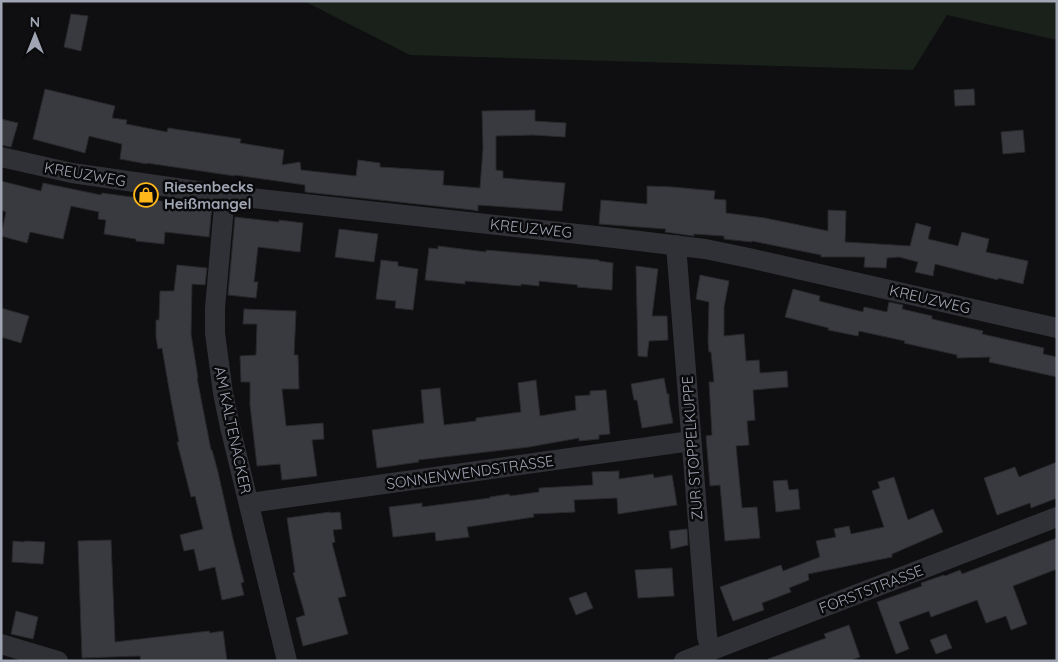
<svg xmlns="http://www.w3.org/2000/svg" width="1058" height="662" viewBox="0 0 1058 662" font-family="Quicksand,sans-serif">
<style>
.green{fill:#19211a}
.building{fill:#383a3f;stroke:#29292d}
.lines{fill:none;stroke-linecap:round;stroke-linejoin:round}
.minor{stroke:#303136;stroke-width:20}
.labels{text-anchor:middle;dominant-baseline:central;stroke-width:5;stroke-linejoin:round;paint-order:stroke}
.street-label{font-size:15px;fill:#9fa5b3;stroke:#0a0a0c}
.poi-label{font-size:15px;font-weight:bold;fill:#9fa5b3;stroke:#0a0a0c;text-anchor:start}
</style>
<rect width="100%" height="100%" fill="#0f0f11"/>
<!-- green -->
<path class="green" d="M304,1h753v39l-110,-25 -34,55 -503,-15z"/>
<!-- building -->
<path class="building" d="M71,14l17,2 -7,35 -17,-4z
M45,89l70,17 -3,12 15,2 -1,4 41,8 1,-4 73,11 -1,4 44,7 -2,15 18,-3 1,8 55,6 2,-16 22,3v4l64,4 -1,14 37,3 3,-40 -1,-37 53,-1v11l31,2 -1,14 -32,-2 -37,1v34l7,1v7l62,5 -3,28 -84,-6v6l-5,-1 -168,-18v-7l-70,-10v1l-88,-13v1l-27,-5 2,-15 -33,-8 -4,17 -52,-14z
M974,89l1,16 -20,1 -1,-16z
M1,119l17,4 -7,24 -10,-2z
M1023,130l2,22 -22,2 -2,-22z
M1,181l40,10 2,-8 58,12 1,-2 66,9 1,-2 43,5 -3,32 -44,-5 -1,12 -28,-3v-2l-32,-5 2,-14 -8,-1 1,-7 -28,-6 -8,33 -33,-7 -3,11 -26,-7 5,-24 -5,-2z
M647,186l26,1 42,4 -1,8 12,1v13l39,5 63,13v-21l18,1 -1,31 65,4 6,-23 15,4 -3,12 30,7 4,-14 27,7 -3,13 42,9 -5,23 -25,-6v2l-63,-16 -2,12 -18,-4 3,-10 -19,-5 -12,1 -1,10 -22,-1 1,-10h-44v-2l-69,-14v1l-28,-3v-3l-30,-2v2l-29,-4 1,-3 -67,-5 2,-24 46,4z
M235,217l44,5v-2l24,3 -3,29 -42,-5 -4,35h4l-2,16 -28,-3z
M339,229l39,5 -4,28 -39,-5z
M438,246l48,6v-2l113,10v1l14,2 -1,27 -35,-3 1,-2 -39,-4v5l-18,-2v2l-56,-5v3l-40,-4 4,-32 9,1z
M381,260l17,2v4l20,3 -5,41 -18,-2 1,-7 -20,-2z
M177,265l30,3 -2,17 -13,-1 -1,50 7,44h-1l14,72h1l6,22 15,67 11,43 -3,1 3,12 -22,5 -7,-33 -16,4 -5,-22 -10,2 -4,-16 23,-6 -8,-33 -4,1 -14,-55h2l-8,-42 -9,-52 -4,1 -2,-12v-17h3l1,-29h14z
M636,266l22,3 -6,47h15l1,24 -19,1 -2,16 -9,-1z
M700,275l29,6 -5,26v29l20,-2 2,27 13,-1 1,13 27,-2 1,16 -35,3 2,30 -8,1 2,24 -13,1 6,62 15,-1 3,31 -35,3 -5,-56 -10,1 -4,-50 6,-1 -3,-53h5l-3,-30h-2l-1,-10 1,-40 -13,-3z
M793,289l27,7 -1,5 44,11 1,-5 23,5 2,-10 14,3 -1,4 30,7v3l51,12 -1,3 62,14 -1,6 14,3v20l-68,-15 1,-5 -33,1v-3l-53,-12 1,-2 -46,-10 -1,5 -30,-6 1,-2 -44,-11z
M1,308l28,8 -8,27 -20,-6z
M244,309l52,2 -2,44h4l1,34h-17l4,37 37,-3 1,16 -12,1 5,36 -35,4 -2,-16 -23,2 -7,-61v-23h-9l-1,-26 16,-1 1,-31h-14z
M664,378l3,16h2v8l4,21 -31,5 -5,-28h-3l-3,-16z
M536,380l4,36 36,-6 -1,-14 15,-1v-4l16,-1 4,44 -11,1v4l-20,2v-3l-50,9 -111,13 1,2 -42,6 -5,-38 52,-7 -3,-33 19,-2 4,37 32,-4v-3l45,-6 -3,-29z
M1057,462v36l-26,10 -1,-5 -33,12 -13,-37 31,-11 4,10z
M619,471v8l34,-5 1,4 18,-3 5,30 -59,9 -1,-16 -43,2 1,12 -42,2 1,3 -67,10 2,10 -33,4 -1,-9 -42,5 -4,-30 33,-4v4l68,-9v-1l19,-3 1,2 29,-4v-4l54,-3 -1,-13z
M894,477l14,43 25,-11 10,23 -51,22v3l-84,17 1,6 -20,8 2,4 -29,11 2,7 -31,11 -13,-34 61,-22 2,6 37,-14 -4,-16 20,-4 -2,-8 15,-3 2,8 33,-7 -12,-36 8,-3 -2,-6z
M787,480l2,10 9,-1 2,20 -24,3 -3,-31z
M330,512v1l10,-1 2,17 -9,1 2,12 -3,1 14,53 -8,2 10,36 -45,12 -7,-28 9,-3 -12,-42 2,-1 -8,-54z
M687,529l1,16 -17,4 -2,-18z
M1057,538v31l-44,17 14,38 -16,6 -5,-14 -20,7 -9,-23 -46,17 -2,-6 -30,11 10,27 -13,5 -19,-52 45,-16 -1,-3 23,-8 1,1 15,-6 2,4z
M111,540l4,102 94,-11 1,2 13,-2 4,30h-86l-1,-5 -58,2 -4,-117z
M13,541l11,1 1,-1 20,1 -2,22 -31,-2z
M672,568l2,28 -36,2 -3,-28z
M586,592l7,16 -17,7 -7,-17z
M16,611l22,6 -5,22 -22,-5z
M849,625l11,32 -11,4h-80l-1,-2 58,-21 -2,-4z
M946,634l6,14 -16,6 -6,-14z"/>
<g class="lines">
<!-- minor -->
<path class="minor" d="M1,157l71,16 153,22 398,44 82,10 44,9 308,70
M225,195l-10,113v25l8,60 7,34 57,234
M676,245l31,391 4,15
M249,503l442,-62
M1,644l57,17
M684,661l373,-144"/>
</g>
<!-- icons -->
<defs>
<g id="shop-ring" transform="scale(1.25)"><circle r="9.5" fill="#0a0a0c" stroke="#ffb719" stroke-width="1.5"/><path d="M-5-2.5h2.3a2.7 3.5 0 0 1 5.4 0H5L5.5 6h-11ZM-1.5-2.5h3a1.5 2.3 0 0 0-3 0Z" fill="#ffb719"/></g>
</defs>
<g fill-rule="evenodd">
<use href="#shop-ring" x="146" y="195"/>
</g>
<g class="labels">
<!-- street labels -->
<g class="street-label">
<text transform="translate(85 174) rotate(10)">KREUZWEG</text>
<text transform="translate(531 228) rotate(6)">KREUZWEG</text>
<text transform="translate(930 299) rotate(13)">KREUZWEG</text>
<text transform="translate(233 430) rotate(78)">AM KALTENACKER</text>
<text transform="translate(692 448) rotate(-94)">ZUR STOPPELKUPPE</text>
<text transform="translate(470 472) rotate(-8)">SONNENWENDSTRASSE</text>
<text transform="translate(871 589) rotate(-21)">FORSTSTRASSE</text>
</g>
<!-- poi labels -->
<g class="poi-label">
<text x="164" y="186">Riesenbecks<tspan x="164" dy="17">Heißmangel</tspan></text>
</g>
</g>
<!-- border -->
<rect width="1058" height="662" fill="none" stroke="#9fa5b3" stroke-width="5"/>
<!-- north arrow -->
<g transform="translate(35 35)" stroke="#0a0a0c" stroke-width="4" paint-order="stroke">
<path d="M0-4L9 19L0 12L-9 19Z" fill="#9fa5b3"/>
<text y="-8" font-size="14" font-weight="bold" text-anchor="middle" fill="#9fa5b3">N</text>
</g>
</svg>
